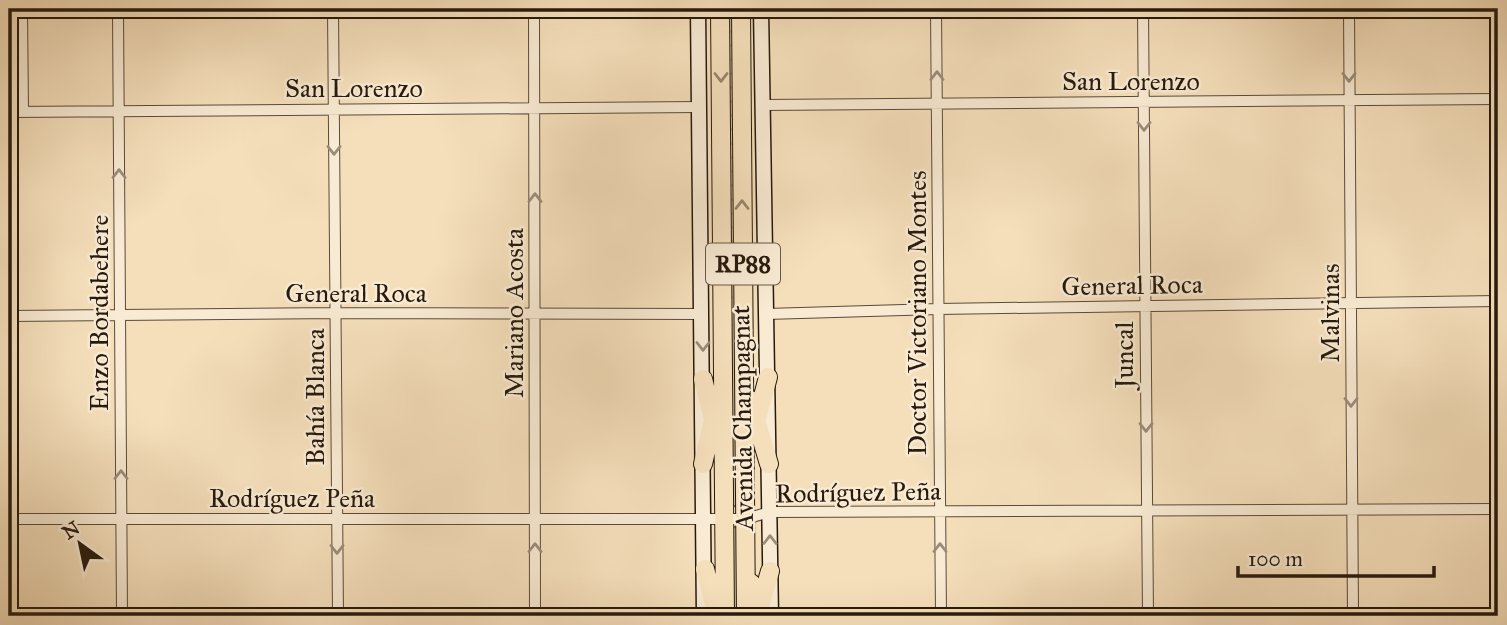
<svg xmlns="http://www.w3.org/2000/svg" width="1507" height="625" viewBox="0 0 1507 625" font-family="'IM FELL Great Primer',serif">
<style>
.grass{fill:url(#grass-dots);stroke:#7c6c55;stroke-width:2}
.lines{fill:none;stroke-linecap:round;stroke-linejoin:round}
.street-casing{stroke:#5a4b38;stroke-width:12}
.secondary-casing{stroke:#271a0d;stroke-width:17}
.highway-casing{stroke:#271a0d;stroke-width:20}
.street{stroke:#f8ead3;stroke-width:10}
.secondary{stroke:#f8ead3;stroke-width:14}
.highway{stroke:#f5dfbb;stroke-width:18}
.oneway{stroke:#9a8c7a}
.oneway2{stroke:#98866d}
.labels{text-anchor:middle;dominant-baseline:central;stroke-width:5;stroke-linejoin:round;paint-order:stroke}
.shield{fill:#f8ead3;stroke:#665848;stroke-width:2}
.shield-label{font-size:24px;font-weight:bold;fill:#271a0d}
.street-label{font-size:26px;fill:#271a0d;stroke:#f8ead3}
</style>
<defs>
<pattern id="grass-dots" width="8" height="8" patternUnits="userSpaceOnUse" patternTransform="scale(1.75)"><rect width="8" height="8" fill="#d2be9d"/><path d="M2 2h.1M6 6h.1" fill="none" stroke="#b4a386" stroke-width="1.8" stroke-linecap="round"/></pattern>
</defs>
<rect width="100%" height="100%" fill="#f5dfbb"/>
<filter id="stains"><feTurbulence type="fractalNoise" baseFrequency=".00286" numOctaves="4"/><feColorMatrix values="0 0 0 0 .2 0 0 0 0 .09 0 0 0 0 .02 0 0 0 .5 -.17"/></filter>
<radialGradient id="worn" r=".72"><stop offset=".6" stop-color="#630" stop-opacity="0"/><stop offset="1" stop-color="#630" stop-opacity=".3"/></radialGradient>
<!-- grass -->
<path class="grass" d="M727,9h6l4,496 -6,3z
M730,526l8,2 1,88h-9z"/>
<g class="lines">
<!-- street casing -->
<g class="street-casing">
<path id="street" d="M22,9l1,103
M118,9l4,607
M333,9l5,607
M534,9l1,607
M936,9l5,607
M1143,9l5,607
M1349,9l4,607
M763,105l735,-6
M9,112l690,-5
M766,314l172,-5 560,-8
M9,316l327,-3 367,1
M9,519h736l25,-7 728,-3"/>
</g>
<!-- secondary casing -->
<g class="secondary-casing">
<path id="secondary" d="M698,9l6,607
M761,9l10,607"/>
</g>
<!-- highway casing -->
<g class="highway-casing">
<path id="highway" d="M720,9l5,607
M741,9l5,607
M703,379l11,44
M750,400l19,64
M757,419l11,-42
M703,464l12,-53
M705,569l12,47
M751,583l11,33
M759,610l11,-39"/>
</g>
<!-- street -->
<use href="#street" class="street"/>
<!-- secondary -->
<use href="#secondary" class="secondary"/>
<!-- highway -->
<use href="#highway" class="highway"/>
</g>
<!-- one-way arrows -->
<defs><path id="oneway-chevron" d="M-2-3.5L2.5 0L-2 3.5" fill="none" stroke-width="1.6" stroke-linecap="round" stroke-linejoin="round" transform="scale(1.75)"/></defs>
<g class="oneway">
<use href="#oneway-chevron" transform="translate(937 76) rotate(-90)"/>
<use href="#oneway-chevron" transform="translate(1349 77) rotate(90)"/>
<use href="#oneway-chevron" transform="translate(1144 126) rotate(90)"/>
<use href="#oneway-chevron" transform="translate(334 150) rotate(90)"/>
<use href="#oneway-chevron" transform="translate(119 174) rotate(-90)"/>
<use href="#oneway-chevron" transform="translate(535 198) rotate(-90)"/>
<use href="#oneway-chevron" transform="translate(703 346) rotate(90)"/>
<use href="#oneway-chevron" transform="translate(1351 402) rotate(90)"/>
<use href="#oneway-chevron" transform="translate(1146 427) rotate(90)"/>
<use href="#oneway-chevron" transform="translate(121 475) rotate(-90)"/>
<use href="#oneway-chevron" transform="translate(770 540) rotate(-90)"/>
<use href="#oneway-chevron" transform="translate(535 548) rotate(-90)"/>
<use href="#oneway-chevron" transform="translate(940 548) rotate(-90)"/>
<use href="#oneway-chevron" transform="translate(337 549) rotate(90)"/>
</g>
<g class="oneway2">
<use href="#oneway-chevron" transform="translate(721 77) rotate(90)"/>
<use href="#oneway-chevron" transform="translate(742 205) rotate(-90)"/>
</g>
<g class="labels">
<!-- shield labels -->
<rect class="shield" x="706" y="243.5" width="74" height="41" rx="5"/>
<g class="shield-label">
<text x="743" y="264">RP88</text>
</g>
<!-- street labels -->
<g class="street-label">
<text x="1131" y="81">San Lorenzo</text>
<text x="354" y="88">San Lorenzo</text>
<text transform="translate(1132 285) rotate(-1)">General Roca</text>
<text x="356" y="293">General Roca</text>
<text transform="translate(99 313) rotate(-90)">Enzo Bordabehere</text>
<text transform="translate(514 313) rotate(-90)">Mariano Acosta</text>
<text transform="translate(917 313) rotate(-90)">Doctor Victoriano Montes</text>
<text transform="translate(1330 313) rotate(-90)">Malvinas</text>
<text transform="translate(1124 355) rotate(-90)">Juncal</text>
<text transform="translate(315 397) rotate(-90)">Bahía Blanca</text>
<text transform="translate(742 418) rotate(-91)">Avenida Champagnat</text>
<text transform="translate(858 492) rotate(-1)">Rodríguez Peña</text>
<text x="292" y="498">Rodríguez Peña</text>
</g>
</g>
<!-- margin -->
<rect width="1507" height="625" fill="none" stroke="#f5dfbb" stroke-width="35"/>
<rect x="10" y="10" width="1486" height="604" fill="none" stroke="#271a0d" stroke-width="3.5"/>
<rect x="18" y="18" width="1472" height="590" fill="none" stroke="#271a0d" stroke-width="2"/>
<!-- north arrow -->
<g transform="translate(80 544) rotate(327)" stroke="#f8ead3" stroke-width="5" paint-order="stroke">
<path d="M0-5L12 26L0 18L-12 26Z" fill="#271a0d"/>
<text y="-10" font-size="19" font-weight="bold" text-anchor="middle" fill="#271a0d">N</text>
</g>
<!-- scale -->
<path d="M1238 566v10h196v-10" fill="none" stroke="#271a0d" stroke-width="3.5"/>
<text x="1248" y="566" font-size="21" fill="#271a0d" stroke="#f8ead3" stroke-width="5" paint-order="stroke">100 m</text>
<rect width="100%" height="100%" filter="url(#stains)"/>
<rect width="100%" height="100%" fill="url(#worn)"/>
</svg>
